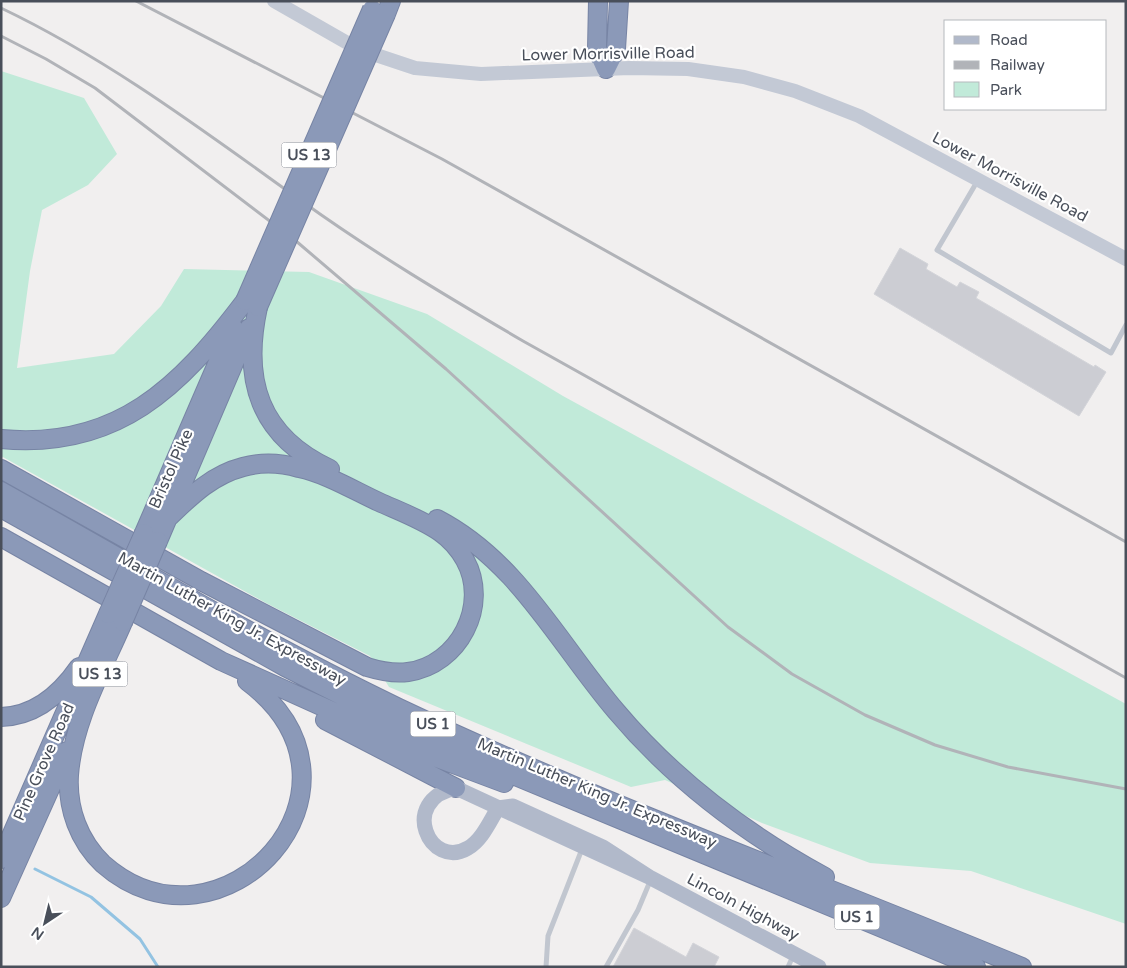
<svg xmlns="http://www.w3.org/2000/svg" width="1127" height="968" viewBox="0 0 1127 968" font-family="'Varela Round',sans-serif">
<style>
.green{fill:#c1ead9}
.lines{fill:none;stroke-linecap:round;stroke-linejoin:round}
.stream{stroke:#93c3e2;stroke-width:3}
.building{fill:#cccdd3;stroke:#d3d4d9}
.highway-casing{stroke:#7784a4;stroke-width:20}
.lane{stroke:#c1c6cf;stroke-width:5}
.secondary{stroke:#c3c9d5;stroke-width:14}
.primary{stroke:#b1b9ca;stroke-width:15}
.highway{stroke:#8b99b8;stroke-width:18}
.rail{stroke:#b1b3b8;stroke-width:3}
.highway-bridge-casing{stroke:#7784a4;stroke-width:20;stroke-linecap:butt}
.highway-bridge{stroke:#8b99b8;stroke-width:18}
.labels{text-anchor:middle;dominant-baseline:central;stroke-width:4.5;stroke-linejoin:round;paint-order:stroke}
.shield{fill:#fff;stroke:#80848c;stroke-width:1}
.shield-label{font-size:15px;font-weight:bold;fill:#494f5a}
.street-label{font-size:16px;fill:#494f5a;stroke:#fff}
</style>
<rect width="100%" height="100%" fill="#f1efef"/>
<!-- green -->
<path class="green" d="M1,71l83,27 33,56 -29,31 -46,25 -12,61 -13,97 97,-14 47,-48 23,-37 125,3 118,42 136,82 563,308v220l-155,-53 -101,-8 -108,-40 -97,-43 -34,7 -242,-100 -19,-31 -104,-53 -265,-147z"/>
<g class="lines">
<!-- stream -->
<path class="stream" d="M35,869l56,28 49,42 18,28"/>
</g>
<!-- building -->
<path class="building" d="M900,248l28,16 -2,5 31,18 3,-5 19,10 -3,6 118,69 1,-2 11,7 -27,44 -205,-122z
M634,928l52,29 7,-14 26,14 -5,10h-101z"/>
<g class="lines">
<!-- highway casing -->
<g class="highway-casing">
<path id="highway" d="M598,1l-1,48 9,20
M386,14l5,-13
M606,69l10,-20 3,-48
M258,307c-16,73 1,129 72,162
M1,439c116,11 179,-52 244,-138
M1,469l200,112 166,86c13,4 27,7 41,5 51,-7 82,-67 57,-112 -6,-11 -15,-21 -25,-28 -19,-13 -41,-21 -61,-30 -26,-12 -52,-28 -80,-34 -18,-5 -38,-6 -56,-1 -31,8 -52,29 -74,50
M1,491c132,74 262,152 398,217 203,96 416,173 623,259
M1,508l284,159 105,53 106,48 480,199
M437,519c81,42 121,124 179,192 58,69 130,123 209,166
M144,533l89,-206
M1,537l220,124 211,95 72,27
M158,541l91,-213
M123,622c-21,49 -50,99 -54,153 -2,34 10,66 34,89 118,104 287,-76 144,-183
M1,717c34,-1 60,-24 78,-50
M325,720l131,68
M1,859l107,-245
M1,898l66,-147"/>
</g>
<!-- lane -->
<path class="lane" d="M978,180l-41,70 174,103 15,-28
M546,967l2,-31 34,-87
M606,967l32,-57 13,-31
M788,967l5,-11"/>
<!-- secondary -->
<path class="secondary" d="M274,1l84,48 57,19 66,6 148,-6 59,1 56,8 51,14 64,25 267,143"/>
<!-- primary -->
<path class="primary" d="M651,878l-48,-31 -90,-41 -15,2c-8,13 -16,32 -30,40 -38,23 -70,-48 -12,-60l195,90 168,89"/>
<!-- highway -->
<use href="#highway" class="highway"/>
<!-- rail -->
<path class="rail" d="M136,1l306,158 684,383
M1,8c109,52 204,124 302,194 71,51 145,95 220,139l603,337
M1,36l45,23 49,29 201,153 150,128 282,258 64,47 73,41 70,30 73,22 118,22"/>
<!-- highway-bridge casing -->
<g class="highway-bridge-casing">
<path id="highway-bridge" d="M245,301l127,-292
M258,307l128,-293
M108,614l36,-81
M123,622l35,-81"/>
</g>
<!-- highway-bridge -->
<use href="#highway-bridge" class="highway-bridge"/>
</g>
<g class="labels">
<!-- shield labels -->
<g class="shield">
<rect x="281.5" y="142.5" width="55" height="25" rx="4"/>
<rect x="72.5" y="661.5" width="55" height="25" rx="4"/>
<rect x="410.5" y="711.5" width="45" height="25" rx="4"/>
<rect x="834.5" y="904.5" width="45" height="25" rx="4"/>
</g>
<g class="shield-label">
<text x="309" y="155">US 13</text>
<text x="100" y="674">US 13</text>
<text x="433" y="724">US 1</text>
<text x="857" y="917">US 1</text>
</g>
<!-- street labels -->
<g class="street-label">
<text transform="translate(608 54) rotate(-1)">Lower Morrisville Road</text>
<text transform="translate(1010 177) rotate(28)">Lower Morrisville Road</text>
<text transform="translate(171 469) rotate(-66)">Bristol Pike</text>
<text transform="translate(232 619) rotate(29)">Martin Luther King Jr. Expressway</text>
<text transform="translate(44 762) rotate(-66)">Pine Grove Road</text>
<text transform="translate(597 793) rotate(23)">Martin Luther King Jr. Expressway</text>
<text transform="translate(743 907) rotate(28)">Lincoln Highway</text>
</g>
</g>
<!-- border -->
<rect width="1127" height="968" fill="none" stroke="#494f5a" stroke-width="5"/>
<!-- legend -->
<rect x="944" y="20" width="162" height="90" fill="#ffffff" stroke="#b6b9bd"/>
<rect x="954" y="36" width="25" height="8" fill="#b1b9ca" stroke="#b6b9bd"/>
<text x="990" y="45" font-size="15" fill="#494f5a">Road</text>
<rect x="954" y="61" width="25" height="8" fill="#b1b3b8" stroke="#b6b9bd"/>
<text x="990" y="70" font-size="15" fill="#494f5a">Railway</text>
<rect x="954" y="82" width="25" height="15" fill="#c1ead9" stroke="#b6b9bd"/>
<text x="990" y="95" font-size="15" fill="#494f5a">Park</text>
<!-- north arrow -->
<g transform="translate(45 923) rotate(215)" stroke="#ffffff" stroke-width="4" paint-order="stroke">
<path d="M0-4L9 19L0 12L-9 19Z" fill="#494f5a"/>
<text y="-8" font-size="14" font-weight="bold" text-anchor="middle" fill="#494f5a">N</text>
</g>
</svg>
